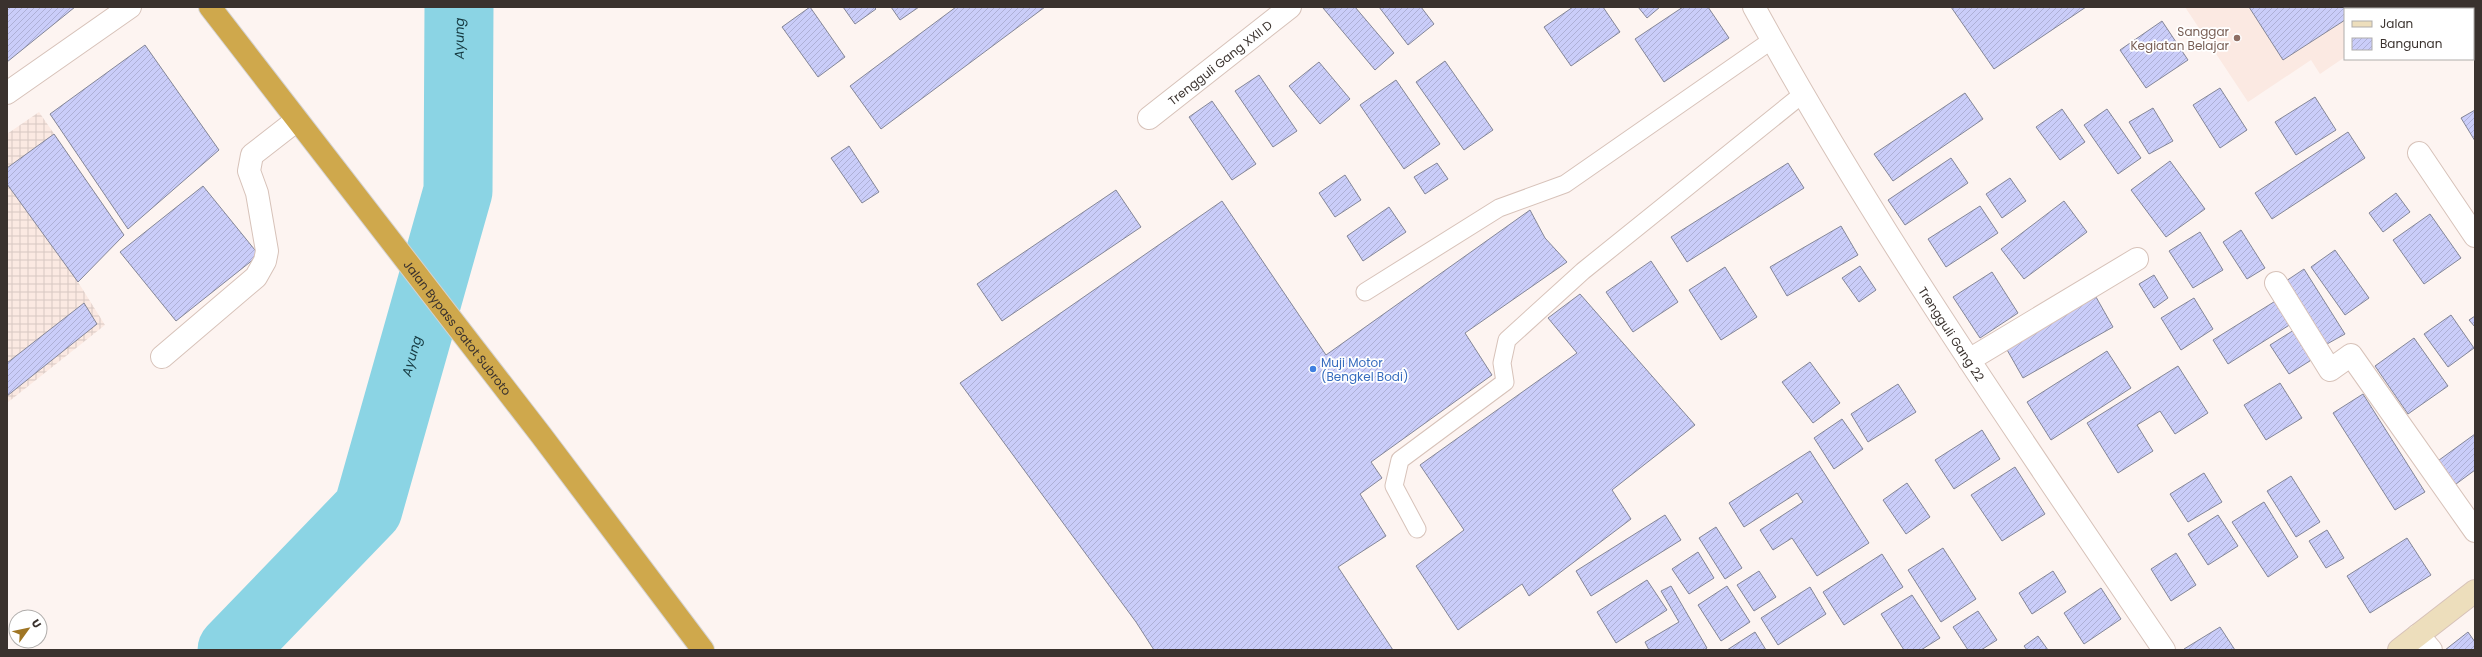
<svg xmlns="http://www.w3.org/2000/svg" width="2482" height="657" viewBox="0 0 2482 657" font-family="Poppins,sans-serif">
<style>
.industrial{fill:url(#industrial-grid)}
.built{fill:#fbe9e2}
.lines{fill:none;stroke-linecap:round;stroke-linejoin:round}
.river{stroke:#8bd4e4;stroke-width:69}
.building{fill:url(#building-hatch);stroke:#848697}
.service-casing{stroke:#d7c2b9;stroke-width:19}
.minor-casing{stroke:#d7c2b9;stroke-width:24}
.secondary-casing{stroke:#d7c2b9;stroke-width:24}
.trunk-casing{stroke:#d4d2d1;stroke-width:24}
.service{stroke:#fff;stroke-width:17}
.minor{stroke:#fff;stroke-width:22}
.secondary{stroke:#eddebc;stroke-width:22}
.trunk{stroke:#cfa84c;stroke-width:22}
.education-dot{fill:#8d6e63;stroke:#fff;stroke-width:1.5}
.shop-dot{fill:#3f7fe0;stroke:#fff;stroke-width:1.5}
.labels{text-anchor:middle;dominant-baseline:central;stroke-width:3.5;stroke-linejoin:round;paint-order:stroke}
.education-label{font-size:12px;fill:#785e54;stroke:#fff;text-anchor:end}
.street-label{font-size:12px;fill:#3a322e;stroke:#fff}
.shop-label{font-size:12px;fill:#366cbe;stroke:#fff;text-anchor:start}
.water-label{font-size:13px;font-style:italic;fill:#153940;stroke:#fff}
</style>
<defs>
<pattern id="industrial-grid" width="8" height="8" patternUnits="userSpaceOnUse"><rect width="8" height="8" fill="#fbe9e2"/><path d="M0 4h8M4 0v8" fill="none" stroke="#d8c8c2"/></pattern>
<pattern id="building-hatch" width="6" height="6" patternUnits="userSpaceOnUse"><rect width="6" height="6" fill="#cacdf9"/><path d="M-1 1l2-2M0 6l6-6M5 7l2-2" fill="none" stroke="#aeb0d6"/></pattern>
</defs>
<rect width="100%" height="100%" fill="#fdf4f1"/>
<!-- industrial -->
<path class="industrial" d="M39,112l85,123 -46,47 27,43 -98,78v-269z"/>
<!-- built -->
<path class="built" d="M2185,7h64l34,53 62,-40v37l-25,17 -9,-14 -63,42z
M2365,7h54l-3,2h-54z"/>
<g class="lines">
<!-- river -->
<path class="river" id="s1" d="M232,650l136,-141 90,-318 1,-184"/>
</g>
<!-- building -->
<path class="building" d="M7,7h68l-68,55z
M810,7l35,50 -27,20 -36,-50z
M843,7h31l2,2 -21,15z
M891,7h28l-19,13z
M956,7h89l-164,122 -31,-43z
M1355,7l39,46 -19,17 -52,-62z
M1379,7h42l13,17 -26,21z
M1573,7h30l17,25 -49,34 -27,-39z
M1638,7h22l-13,11z
M1683,7h25l21,31 -65,44 -29,-43z
M1951,7h135l-92,62z
M2249,7h116l-20,2v11l-62,40z
M2464,7h11v15l-2,-13z
M2162,21l26,39 -42,28 -26,-38z
M145,45l74,105 -91,79 -78,-115z
M1445,61l48,69 -29,20 -48,-68z
M1319,62l31,37 -30,25 -31,-38z
M1259,75l38,56 -24,16 -38,-56z
M1396,80l44,64 -36,25 -44,-64z
M2220,88l27,42 -27,18 -27,-43z
M1965,93l18,26 -90,62 -19,-27z
M2315,97l21,33 -40,25 -21,-33z
M1212,101l44,63 -24,16 -43,-63z
M2153,108l20,33 -24,13 -20,-32z
M2062,109l23,33 -25,18 -24,-33z
M2107,109l34,49 -23,16 -34,-49z
M2475,110v31l-14,-23z
M2348,132l17,26 -93,61 -17,-26z
M54,134l70,101 -46,47 -71,-98v-16z
M849,146l30,46 -17,11 -31,-45z
M1951,158l17,25 -63,42 -17,-25z
M2170,161l35,48 -39,28 -35,-47z
M1437,163l11,16 -23,15 -11,-17z
M1788,163l16,25 -117,74 -16,-25z
M1345,175l16,25 -26,17 -16,-24z
M2010,178l16,23 -24,17 -16,-24z
M203,186l56,69 -83,66 -56,-69z
M1116,190l25,37 -139,94 -25,-37z
M2396,193l14,19 -27,20 -14,-19z
M1222,201l104,154 204,-145 15,28 22,24 -102,71 27,42 -121,87 11,16 -22,16 26,42 -48,31 55,83h-239l-18,-28 -176,-239z
M2064,201l23,31 -63,47 -23,-30z
M1980,206l18,27 -52,34 -18,-28z
M1389,207l17,25 -43,29 -16,-25z
M2430,214l31,44 -37,26 -31,-44z
M1841,226l17,29 -71,41 -17,-29z
M2241,230l24,38 -18,11 -24,-37z
M2200,232l23,38 -30,18 -24,-37z
M2335,250l34,48 -24,17 -34,-48z
M1651,261l27,41 -45,30 -27,-40z
M1860,266l16,24 -17,12 -17,-24z
M1725,267l32,50 -36,23 -32,-50z
M2304,269l41,65 -18,10 -41,-63z
M1992,272l26,41 -38,25 -27,-41z
M2154,275l14,23 -14,10 -15,-24z
M1580,294l115,131 -83,65 19,29 -102,77 -7,-12 -64,46 -42,-64 48,-36 -44,-65 157,-112 -29,-35z
M2096,297l17,30 -90,51 -17,-30z
M2194,298l19,31 -32,21 -20,-32z
M2277,300l14,24 -63,40 -15,-24z
M84,303l13,21 -90,72v-33z
M2451,315l23,33 -26,19 -24,-33z
M2475,316v11l-6,-7z
M2294,330l19,29 -24,15 -19,-29z
M2414,338l34,48 -40,28 -33,-48z
M2107,351l24,37 -80,52 -24,-38z
M1810,362l30,41 -27,20 -31,-41z
M2178,366l30,47 -33,21 -15,-23 -23,14 16,26 -35,22 -31,-50z
M2280,383l22,35 -36,22 -22,-35z
M1898,384l18,28 -48,30 -17,-28z
M2363,394l62,98 -30,18 -62,-97z
M1842,419l21,30 -29,20 -20,-31z
M1982,430l18,29 -46,30 -19,-29z
M2475,434v36l-23,17 -17,-24z
M1810,451l59,92 -52,33 -25,-38 -19,12 -13,-20 43,-28 -6,-9 -53,34 -15,-24z
M2015,467l30,47 -43,27 -31,-46z
M2204,473l18,29 -34,20 -18,-28z
M2291,476l29,46 -24,15 -29,-46z
M1907,483l23,34 -24,17 -23,-34z
M2264,502l34,55 -30,20 -36,-55z
M1665,515l16,25 -90,56 -15,-25z
M2218,515l20,31 -30,19 -20,-31z
M1716,527l26,41 -17,11 -26,-41z
M2327,530l17,28 -18,10 -17,-27z
M2407,538l24,37 -61,38 -23,-37z
M1943,548l33,51 -35,23 -33,-52z
M1698,552l16,26 -25,16 -17,-25z
M2176,553l20,32 -25,16 -20,-32z
M1882,554l21,33 -59,38 -21,-33z
M1759,571l17,26 -22,14 -17,-26z
M2053,571l13,21 -34,22 -13,-21z
M1647,580l20,30 -51,33 -19,-31z
M1671,586l36,62 -3,2h-55l-4,-8 34,-20 -18,-31z
M1727,586l23,36 -29,19 -23,-36z
M1810,587l16,27 -48,31 -17,-27z
M2101,588l20,31 -37,25 -20,-31z
M1912,595l28,43 -19,12h-17l-23,-36z
M1978,611l19,29 -16,10h-13l-15,-23z
M2220,627l15,23h-50l-1,-1z
M1755,632l11,18h-39z
M2468,632l7,10v8h-30z
M2038,636l10,14h-21l-3,-4z"/>
<g class="lines">
<!-- service casing -->
<g class="service-casing">
<path id="service" d="M1365,292l134,-84 66,-24 207,-144
M1417,529l-23,-43 6,-26 105,-78 -3,-19 5,-23 76,-69 221,-178"/>
</g>
<!-- minor casing -->
<g class="minor-casing">
<g id="minor">
<path id="s2" d="M1754,7c122,223 268,433 410,643"/>
<path d="M7,93l123,-86"/>
<path id="s3" d="M1149,118l141,-111"/>
<path d="M2419,153l56,83"/>
<path d="M2276,283l54,87 21,-15 124,176"/>
<path d="M162,357l94,-80 9,-16 2,-10 -10,-58 -8,-22 3,-16 45,-35"/>
<path d="M1969,360l168,-101"/>
<path d="M2418,635l13,15"/>
</g>
</g>
<!-- secondary casing -->
<g class="secondary-casing">
<path id="secondary" d="M2399,650l76,-59"/>
</g>
<!-- trunk casing -->
<g class="trunk-casing">
<g id="trunk">
<path id="s4" d="M210,7l331,428 162,215"/>
</g>
</g>
<!-- service -->
<use href="#service" class="service"/>
<!-- minor -->
<use href="#minor" class="minor"/>
<!-- secondary -->
<use href="#secondary" class="secondary"/>
<!-- trunk -->
<use href="#trunk" class="trunk"/>
</g>
<!-- markers -->
<circle class="education-dot" cx="2237" cy="38" r="4"/>
<circle class="shop-dot" cx="1313" cy="369" r="4"/>
<g class="labels">
<!-- education labels -->
<g class="education-label">
<text x="2229" y="31">Sanggar<tspan x="2229" dy="14">Kegiatan Belajar</tspan></text>
</g>
<!-- street labels -->
<g class="street-label">
<text stroke="none"><textPath href="#s3" startOffset="90">Trengguli Gang XXII D</textPath></text>
<text stroke="none"><textPath href="#s4" startOffset="405">Jalan Bypass Gatot Subroto</textPath></text>
<text stroke="none"><textPath href="#s2" startOffset="382">Trengguli Gang 22</textPath></text>
</g>
<!-- shop labels -->
<g class="shop-label">
<text x="1321" y="362">Muji Motor<tspan x="1321" dy="14">(Bengkel Bodi)</tspan></text>
</g>
<!-- water labels -->
<g class="water-label">
<text stroke="none"><textPath href="#s1" startOffset="679">Ayung</textPath></text>
<text stroke="none"><textPath href="#s1" startOffset="355">Ayung</textPath></text>
</g>
</g>
<!-- border -->
<rect width="2482" height="657" fill="none" stroke="#3a322e" stroke-width="16"/>
<!-- legend -->
<rect x="2344" y="8" width="130" height="52" fill="#ffffff" stroke="#b0adab"/>
<rect x="2352" y="21" width="20" height="6" fill="#eddebc" stroke="#b0adab"/>
<text x="2380" y="28" font-size="12" fill="#3a322e">Jalan</text>
<rect x="2352" y="38" width="20" height="12" fill="url(#building-hatch)" stroke="#b0adab"/>
<text x="2380" y="48" font-size="12" fill="#3a322e">Bangunan</text>
<!-- north arrow -->
<g transform="translate(28 629) rotate(57)"><circle r="19" fill="#ffffff" stroke="#b0adab"/>
<path d="M0-3L7 15L0 10L-7 15Z" fill="#9f7524"/>
<text y="-6" font-size="11" font-weight="bold" text-anchor="middle" fill="#3a322e">U</text>
</g>
</svg>
